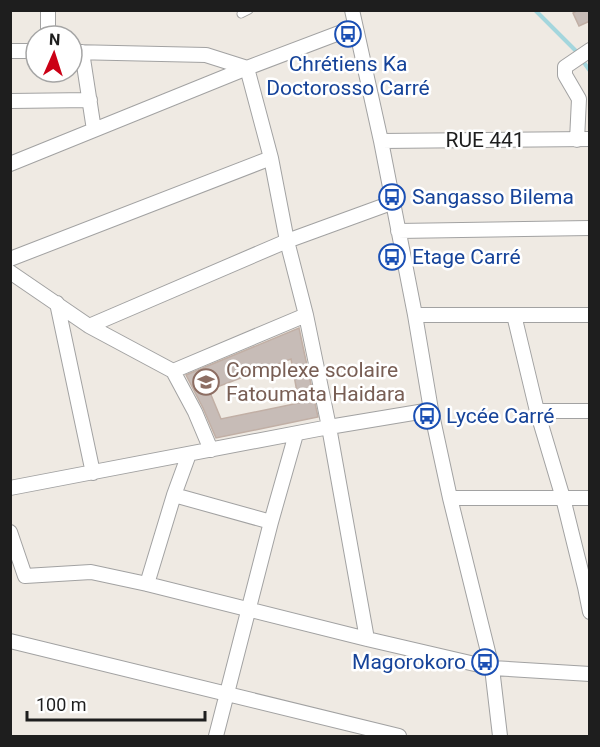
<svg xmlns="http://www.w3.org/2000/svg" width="600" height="747" viewBox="0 0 600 747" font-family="Roboto,sans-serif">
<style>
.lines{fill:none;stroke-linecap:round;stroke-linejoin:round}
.stream{stroke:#a3d6dd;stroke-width:4}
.building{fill:#c7bcb7;stroke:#c1afa5;stroke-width:1.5;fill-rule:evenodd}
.lane-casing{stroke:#a2a2a2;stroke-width:9}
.street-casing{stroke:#a2a2a2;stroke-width:16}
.lane{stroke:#fff;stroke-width:7}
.street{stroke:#fff;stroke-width:14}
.labels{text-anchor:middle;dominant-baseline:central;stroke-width:5;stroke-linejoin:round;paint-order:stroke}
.transit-label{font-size:21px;fill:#164399;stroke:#fff;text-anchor:start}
.street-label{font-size:21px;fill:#1e1e1e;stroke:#fff}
.education-label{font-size:21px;fill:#785e54;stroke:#fff;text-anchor:start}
</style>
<rect width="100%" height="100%" fill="#efeae3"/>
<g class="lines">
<!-- stream -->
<path class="stream" d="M535,10l40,40 15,21"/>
</g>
<!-- building -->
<path class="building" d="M578,10h12v11l-11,5 -6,-13z
M299,328l19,89 -102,21 -13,-30 -17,-33zM291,359l8,44 -78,16 -12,-29z"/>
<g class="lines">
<!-- lane casing -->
<g class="lane-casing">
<path id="lane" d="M241,14l8,-4"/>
</g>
<!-- street casing -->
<g class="street-casing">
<path id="street" d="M48,10v26
M352,10l29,131 34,174 16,95 19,88 42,170 8,68
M10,51h26
M72,52l134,3 41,13 24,90 16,83 19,74 23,112 38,212
M82,52l12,78
M10,101l80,-1
M577,140l2,-41 -14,-24v-8l25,-17
M381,141l209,-2
M10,164l237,-96 108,-41
M398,231l192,-3
M10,259l261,-101
M10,272l79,54 84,45 22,41 16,38
M57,303l36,170
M415,315h175
M514,315l23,96 26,87 22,89 5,25
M89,326l198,-85 107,-39
M173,371l133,-56
M537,411h53
M10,488l319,-61 102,-17
M174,495l97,27
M450,498h140
M10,532l15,44 66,-4 56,12 220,55 125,29 98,6
M147,584l27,-89 15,-41
M10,641l389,95
M216,736l55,-214 25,-88"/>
</g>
<!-- lane -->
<use href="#lane" class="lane"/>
<!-- street -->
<use href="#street" class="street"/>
</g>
<!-- icons -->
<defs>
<g id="bus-ring" transform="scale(1.35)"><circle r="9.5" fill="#fff" stroke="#1a4fb4" stroke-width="1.5"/><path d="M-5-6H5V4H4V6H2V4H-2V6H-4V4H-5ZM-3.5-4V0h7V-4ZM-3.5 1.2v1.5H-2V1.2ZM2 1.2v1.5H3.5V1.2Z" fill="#1a4fb4"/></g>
<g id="school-ring" transform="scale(1.35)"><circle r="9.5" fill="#fff" stroke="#8d6e63" stroke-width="1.5"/><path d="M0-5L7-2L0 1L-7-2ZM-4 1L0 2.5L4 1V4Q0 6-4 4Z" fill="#8d6e63"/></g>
</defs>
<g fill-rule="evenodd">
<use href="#bus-ring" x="348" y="34"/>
<use href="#bus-ring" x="392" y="197"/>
<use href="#bus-ring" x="392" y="257"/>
<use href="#school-ring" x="206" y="382"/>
<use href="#bus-ring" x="427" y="416"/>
<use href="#bus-ring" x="485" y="662"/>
</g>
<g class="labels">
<!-- transit labels -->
<g class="transit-label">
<text x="348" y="64" text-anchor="middle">Chrétiens Ka<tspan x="348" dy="24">Doctorosso Carré</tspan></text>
<text x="412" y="197">Sangasso Bilema</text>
<text x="412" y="257">Etage Carré</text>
<text x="446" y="416">Lycée Carré</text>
<text x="466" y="662" text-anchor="end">Magorokoro</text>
</g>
<!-- street labels -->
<g class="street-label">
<text x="485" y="140">RUE 441</text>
</g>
<!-- education labels -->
<g class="education-label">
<text x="226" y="370">Complexe scolaire<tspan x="226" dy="24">Fatoumata Haidara</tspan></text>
</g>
</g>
<!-- border -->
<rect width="600" height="747" fill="none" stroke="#1e1e1e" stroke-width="24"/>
<!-- north arrow -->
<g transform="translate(54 54) rotate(3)"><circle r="28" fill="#ffffff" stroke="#a5a5a5" stroke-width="1.5"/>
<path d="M0-4.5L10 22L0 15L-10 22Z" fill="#cb0015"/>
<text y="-9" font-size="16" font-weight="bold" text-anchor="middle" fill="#1e1e1e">N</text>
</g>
<!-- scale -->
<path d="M27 711v9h178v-9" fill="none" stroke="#1e1e1e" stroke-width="3"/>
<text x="36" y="711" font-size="18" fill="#1e1e1e" stroke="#ffffff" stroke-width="4.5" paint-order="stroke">100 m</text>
</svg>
